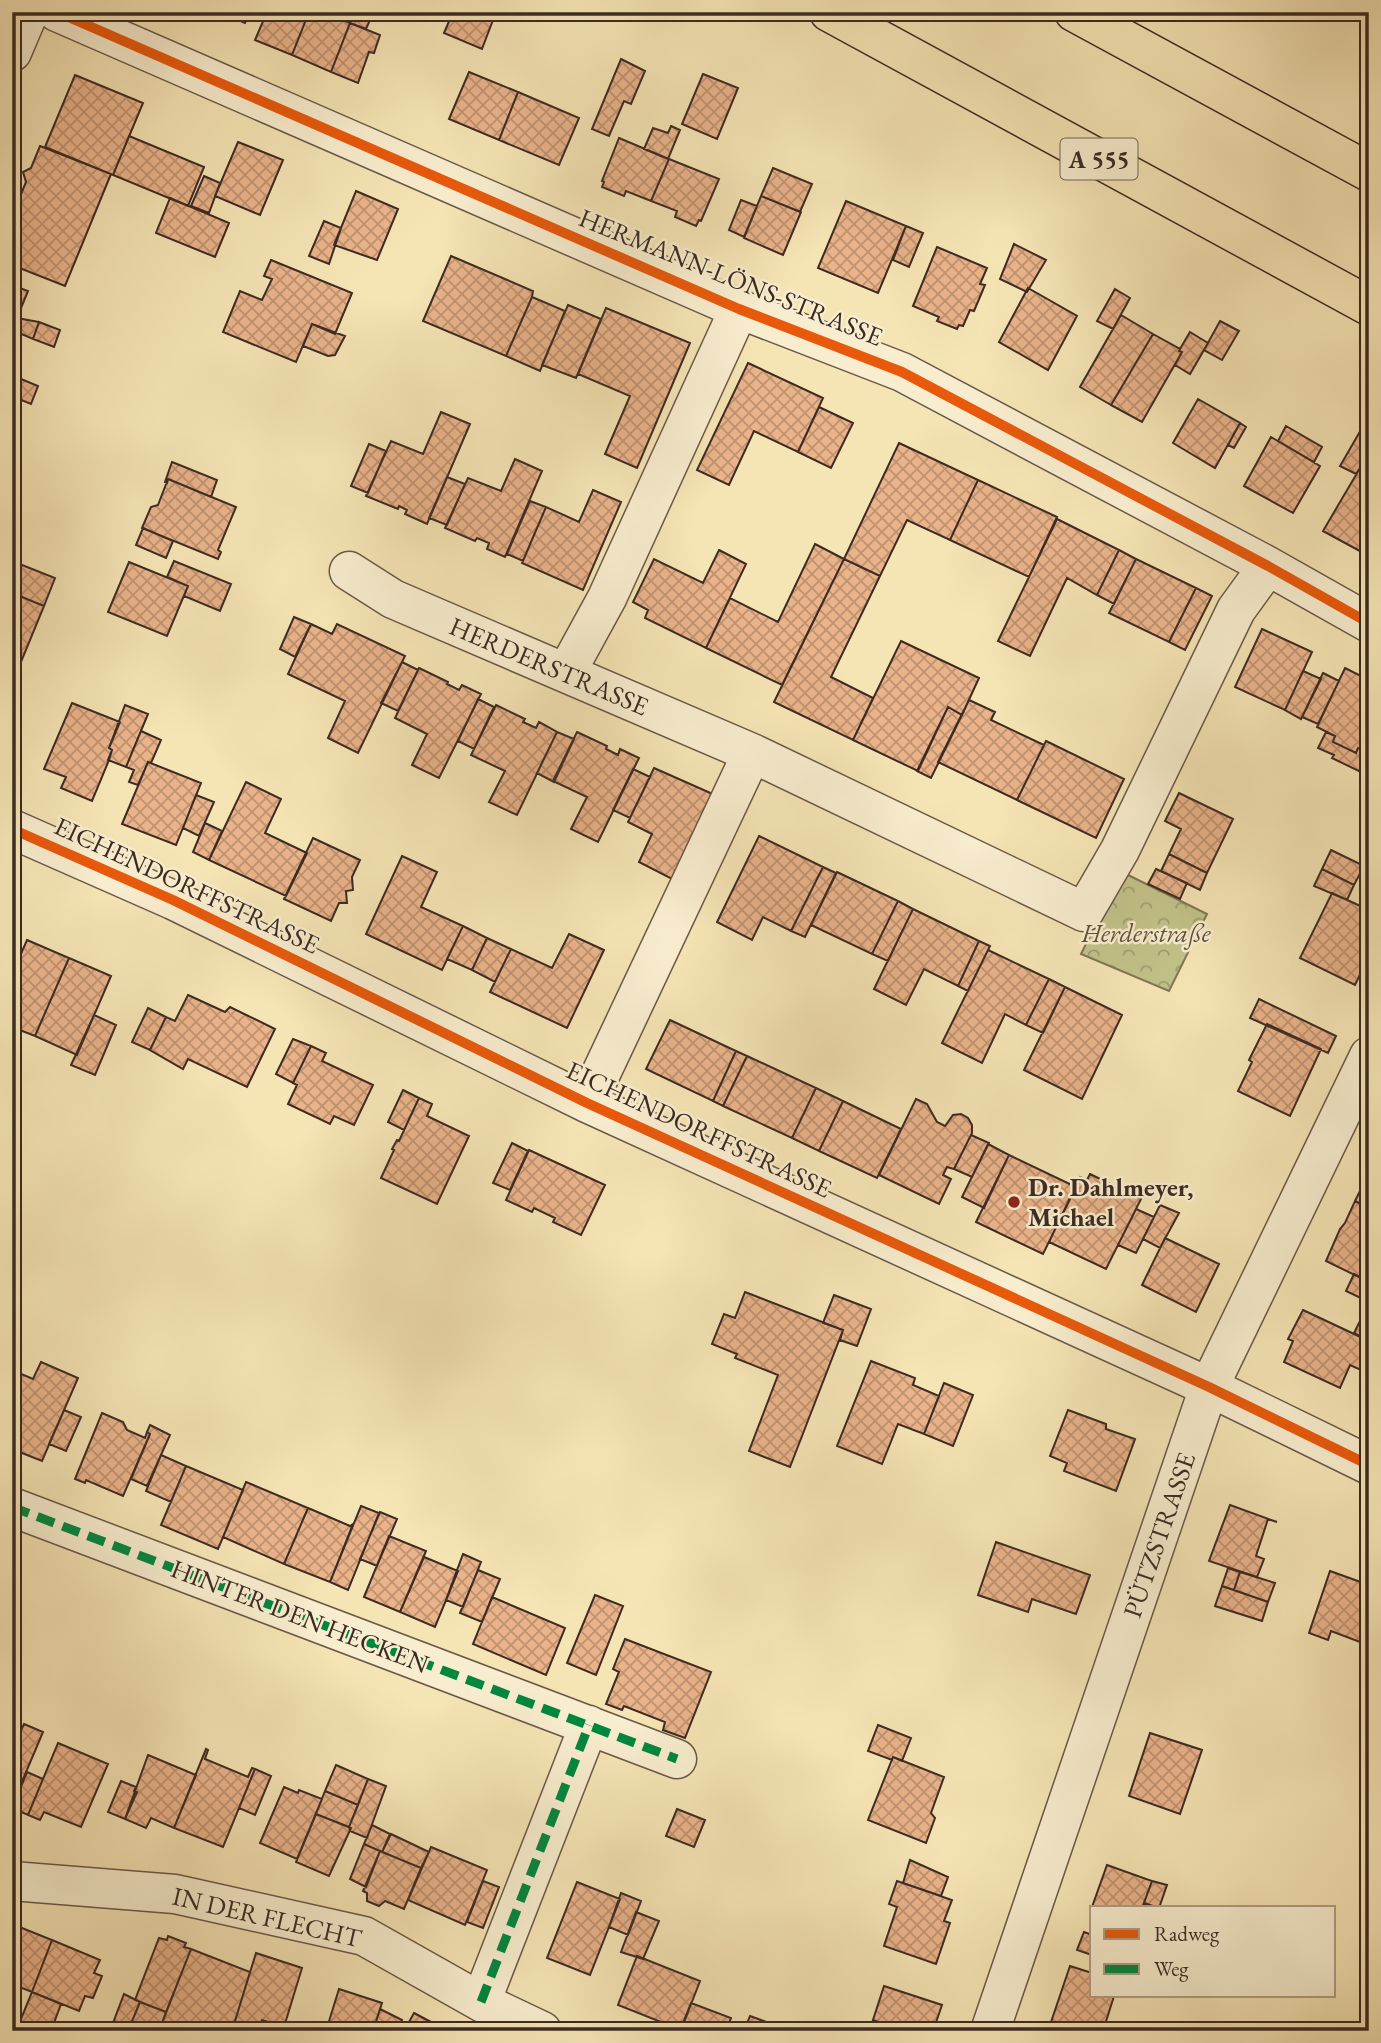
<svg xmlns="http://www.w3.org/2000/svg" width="1381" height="2043" viewBox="0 0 1381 2043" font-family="'EB Garamond',serif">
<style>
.park{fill:url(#park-crowns);stroke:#7f7656;stroke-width:2}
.building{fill:url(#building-cross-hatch);stroke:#3c2a23;stroke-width:2}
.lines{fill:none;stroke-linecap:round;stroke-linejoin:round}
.minor-casing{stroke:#6a5847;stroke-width:41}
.highway-casing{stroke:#3c2a23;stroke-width:41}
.minor{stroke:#f8edce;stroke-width:38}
.highway{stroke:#f5e4b4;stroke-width:38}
.quiet{stroke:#00873e;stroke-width:9;stroke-dasharray:18 9;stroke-linecap:butt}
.cycleway-casing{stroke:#f8edce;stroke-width:15}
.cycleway{stroke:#e8590c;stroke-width:10}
.poi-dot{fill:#8f2418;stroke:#f8edce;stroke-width:2.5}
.labels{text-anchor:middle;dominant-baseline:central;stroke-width:5;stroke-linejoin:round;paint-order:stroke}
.shield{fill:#f8edce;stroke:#746456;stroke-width:2}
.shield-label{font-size:24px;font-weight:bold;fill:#3c2a23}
.street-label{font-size:26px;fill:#3c2a23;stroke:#f8edce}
.park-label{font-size:26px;font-style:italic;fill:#5e503c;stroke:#f8edce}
.poi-label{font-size:26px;font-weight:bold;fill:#3c2a23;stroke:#f8edce;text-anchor:start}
</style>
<defs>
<pattern id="park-crowns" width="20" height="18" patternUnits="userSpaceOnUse" patternTransform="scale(1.75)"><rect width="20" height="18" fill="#c2c289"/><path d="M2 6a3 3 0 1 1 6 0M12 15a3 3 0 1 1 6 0" fill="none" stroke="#9f9e70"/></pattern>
<pattern id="building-cross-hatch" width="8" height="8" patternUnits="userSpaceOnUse" patternTransform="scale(1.75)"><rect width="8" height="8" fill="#eab38a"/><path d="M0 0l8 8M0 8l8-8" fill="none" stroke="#bf9270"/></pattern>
</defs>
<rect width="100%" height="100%" fill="#f5e4b4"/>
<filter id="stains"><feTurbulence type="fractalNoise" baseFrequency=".00286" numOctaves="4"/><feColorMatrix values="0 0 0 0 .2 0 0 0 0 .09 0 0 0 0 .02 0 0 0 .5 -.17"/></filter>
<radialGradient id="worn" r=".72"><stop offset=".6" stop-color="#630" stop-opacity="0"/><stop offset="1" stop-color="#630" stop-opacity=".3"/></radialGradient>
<!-- park -->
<path class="park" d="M1122,872l85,42 -38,77 -88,-37z"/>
<!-- building -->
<path class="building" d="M219,12h31l-5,11z
M267,12h42l-17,43 -37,-15z
M309,12h16l25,11 -19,49 -39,-17z
M453,12h43l-14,37 -38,-16z
M354,13l16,7 -4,9 -16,-6z
M350,23l30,12 -6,18 -5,-1 -11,31 -27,-11z
M621,59l24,12 -14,33 -7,-3 -15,35 -17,-7z
M469,72l49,20 -19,48 -50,-21z
M703,74l35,14 -21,51 -35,-15z
M75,75l68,28 -30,72 -68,-28z
M518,92l61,26 -20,47 -60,-25z
M671,126l9,4 -12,29 -24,-10 9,-21 15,5z
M129,136l75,31 -16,39 -75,-31z
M619,138l50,21 -18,42 -25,-10 -2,5 -22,-9 2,-5 -2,-1z
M238,142l45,18 -23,55 -45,-19z
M40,146l71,28 -46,112 -53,-21v-49l14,-34 -3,-10 8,-4z
M669,159l50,20 -18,42 -2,-1 -3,6 -21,-9 2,-6 -26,-10z
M773,168l39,16 -12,28 -39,-16z
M204,176l16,7 -11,30 -18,-7z
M356,191l42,18 -21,51 -43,-15z
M761,196l40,16 -18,43 -39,-17z
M170,198l59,25 -14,34 -59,-24z
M741,200l16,6 -13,31 -15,-7z
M846,201l60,25 -28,67 -60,-25z
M324,221l17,7 -12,36 -20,-8z
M906,226l17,7 -14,34 -16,-7z
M1014,244l32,16 -19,32 -27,-13z
M937,247l50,21 -7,16 5,1 -11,26 -4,-1 -7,16 -4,-1 -2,4 -20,-8 2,-4 -26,-11z
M451,256l82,35 -1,6 -26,59 -83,-35z
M271,260l81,33 -17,41 -23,-10 -16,38 -73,-30 17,-41 22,9 10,-21 -8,-3z
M12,285l16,6 -16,39z
M1028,288l49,28 -29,54 -49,-28z
M1115,289l15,9 -17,31 -16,-8z
M532,297l33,14 -25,60 -34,-15z
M568,305l33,14 -25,59 -34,-13z
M606,308l84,35 -53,125 -32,-14 25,-58 -52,-22z
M1121,315l32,19 -42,71 -31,-18z
M17,318l22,4 -6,17 -21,-9z
M1220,321l19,10 -17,29 -18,-10z
M39,322l21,8 -6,17 -21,-8z
M312,324l33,12 -10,19 -7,1 -25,-10z
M1190,332l18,11 -18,31 -15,-9 7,-13 -3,-1 1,-2z
M1153,334l27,15 -1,2 3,1 -40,70 -31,-17z
M748,363l75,35 -25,54 -44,-21 -25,54 -32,-15z
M12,378l9,1 -7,18 -2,-1z
M21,379l17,7 -7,18 -17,-7z
M12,396l8,3 -8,20z
M1198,399l42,24 -25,45 -42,-25z
M819,407l34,16 -22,45 -33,-16z
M441,412l29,12 -43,100 -22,-10 2,-4 -8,-4 -1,3 -32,-13 25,-55 32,13z
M1369,416v43l-6,10 -3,-1 -4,6 -16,-8z
M1240,423l6,4 -12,21 -6,-3z
M1286,426l36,21 -8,15 -36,-21z
M12,431l8,3 -8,18z
M1271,437l49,29 -27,47 -49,-27z
M899,443l79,37 -28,60 -43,-20 -27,56 -36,-17z
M369,444l17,7 -18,42 -17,-7z
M515,459l27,12 -37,86 -18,-8 2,-6 -12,-5 -2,3 -30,-13 23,-50 33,13z
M172,462l45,18 -6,17 -43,-18 -1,4 -2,-1z
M1360,468l9,5v83l-46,-25z
M447,477l18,7 -18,41 -18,-7z
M168,479l68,28 -18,43 3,2 -3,7 -76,-31 9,-21 7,-2z
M978,480l79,37 -28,60 -79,-37z
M593,490l28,12 -38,88 -61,-27 24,-56 33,15z
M530,501l16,6 -23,54 -16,-7z
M1057,519l62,31 -22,45 -30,-17 -37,78 -32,-15z
M143,528l30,13 -7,17 -30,-13z
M815,544l29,15 -62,126 -76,-37 24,-50 48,24z
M719,550l27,14 -40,84 -61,-30 3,-8 -15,-8 21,-43 49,24z
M1119,550l17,9 -22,45 -17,-9z
M844,559l36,17 -49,101 42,21 -20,42 -79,-38z
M1136,559l60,29 -27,54 -60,-29z
M12,561l43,17 -11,28 -32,-13z
M174,561l57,23 -11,27 -36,-15 4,-10 -21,-9z
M129,562l59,24 -21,50 -59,-24z
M1196,588l16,8 -27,54 -16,-8z
M12,593l32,13 -23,56 -9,-4z
M294,617l17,7 -16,33 -15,-8z
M311,624l21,10 5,-10 68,32 -47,97 -30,-15 17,-37 -57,-27z
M1262,629l50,23 -27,58 -50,-23z
M901,641l78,37 -17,37 -14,-8 -30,64 -65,-31z
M402,662l16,8 -20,41 -17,-8z
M419,668l29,14 -1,2 12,6 3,-5 19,9 -42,84 -27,-13 15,-31 -32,-16z
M1345,668l24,12v72l-11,-4 -2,5 -23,-11 2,-6 -18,-9z
M1303,671l18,8 -20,40 -16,-9z
M1323,673l16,8 -21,43 -16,-7z
M478,699l16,8 -20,42 -16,-8z
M969,700l26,12 -4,8 53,25 -27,55 -79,-38z
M72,703l48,19 -11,26 3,2 -3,10 -17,41 -31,-13 5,-11 -22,-8z
M125,705l23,9 -22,53 -18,-7 4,-10 -3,-2z
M496,705l29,14 -2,3 13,6 3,-6 18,10 -40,83 -28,-13 16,-31 -34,-16z
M948,707l14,8 -31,63 -14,-7z
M141,731l20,9 -10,23 -3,-1 -10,23 -9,-3 5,-12 -8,-3z
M557,732l17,7 -20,43 -17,-9z
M577,732l30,14 -1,3 12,6 2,-6 19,9 -41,84 -27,-13 16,-32 -34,-16z
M1326,732l9,4 -2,6 23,11 2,-5 11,4 -2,23 -35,-17 2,-3 -16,-7z
M1046,741l78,38 -28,59 -79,-38z
M148,762l53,21 -25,62 -54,-21z
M654,768l61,27 -41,85 -35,-18 13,-28 -24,-12z
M633,769l17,8 -20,41 -17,-8z
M246,782l35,17 -16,34 42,20 -21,43 -77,-36z
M1179,793l54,26 -26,54 -38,-19 12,-25 -16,-8z
M196,795l18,7 -15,34 -16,-8z
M205,823l17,8 -13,29 -16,-8z
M759,836l64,31 -32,64 -28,-14 -11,23 -35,-18z
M313,838l47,22 -8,17 1,13 -7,1 1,12h-8l-8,18 -47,-22z
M1331,850l33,16 -10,19 -32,-16z
M1169,854l38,19 -7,17 -39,-19z
M402,856l35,16 -16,35 42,19 -21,44 -76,-36z
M823,867l13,6 -31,64 -14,-6z
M1156,869l31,14 -7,16 -32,-15z
M1322,869l32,16 -7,15 -33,-14z
M837,872l61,29 -26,53 -61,-29z
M1332,893l37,17v46l-14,29 -55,-27z
M898,901l15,8 -25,52 -16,-7z
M913,909l66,32 -21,45 -34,-17 -18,36 -32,-16z
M463,926l24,12 -15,32 -25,-11z
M569,934l35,16 -37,78 -77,-36 21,-43 41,19z
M487,938l24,11 -16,33 -23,-12z
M27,940l42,18 -34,78 -23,-9v-53z
M979,941l11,5 -22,45 -10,-5z
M988,950l61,29 -23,46 -21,-11 -23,49 -40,-20z
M69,958l42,18 -34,79 -42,-19z
M1049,979l16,8 -22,46 -17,-8z
M1065,987l57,28 -40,84 -58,-29z
M188,995l37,17 5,-5 45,22 -28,58 -59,-28 -5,10 -33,-19 16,-33 9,4z
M1259,999l77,37 -8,17 -78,-35z
M148,1008l18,9 -16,33 -18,-8z
M94,1015l22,10 -21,50 -24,-10z
M670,1020l66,31 -23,50 -67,-32z
M1267,1024l54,25 -31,67 -52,-25 14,-29 -3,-2z
M293,1039l18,7 -18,37 -17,-9z
M311,1046l15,7 -4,8 51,24 -19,40 -20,-9 -4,8 -42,-20 9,-19 -4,-2z
M736,1051l11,5 -24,50 -10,-5z
M747,1056l69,32 -24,50 -69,-32z
M816,1088l27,13 -24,50 -27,-13z
M403,1090l16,8 -15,32 -16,-8z
M419,1098l13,6 -5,12 42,20 -32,68 -56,-26 13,-28 -2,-1 5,-9 2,1z
M916,1099l11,5 10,18 8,4 8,-11 8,-1 7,4 4,7v8l-18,36 -7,-2 -4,8 8,4 -12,25 -60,-29z
M843,1101l58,28 -24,49 -58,-27z
M971,1135l18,8 -17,34 -18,-8z
M512,1143l16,8 -18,39 -17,-7z
M988,1144l21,11 -25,53 -22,-11z
M529,1150l76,35 -24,50 -28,-13 2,-4 -21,-10 -2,4 -26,-12z
M1009,1155l67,32 -33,67 -67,-32z
M1369,1173v35l-14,-7z
M1090,1174l51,25 -35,70 -57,-27 31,-65 7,3z
M1355,1201l14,7v74l-43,-21 14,-32 5,-6z
M1160,1205l19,8 -19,35 -17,-9z
M1136,1209l18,8 -18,36 -18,-8z
M1165,1238l54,26 -23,48 -54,-27z
M1354,1274l15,8v20l-23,-11z
M745,1292l98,38 -53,137 -41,-16 29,-76 -43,-17 2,-4 -25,-10 12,-30 11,4z
M834,1295l37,14 -14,37 -17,-6 3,-10 -20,-7z
M1369,1303v38l-15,-8z
M1303,1310l66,31v13l-8,16 -11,-5 -10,23 -56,-26 9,-21 -5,-2z
M871,1361l44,17 -2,7 26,11 -15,38 -26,-10 -16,40 -45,-18z
M41,1362l37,16 -36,83 -30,-12v-79l21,9z
M944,1383l29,12 -20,51 -29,-12z
M64,1410l17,7 -15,34 -17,-7z
M1068,1410l38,14v5l29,10 -19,52 -52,-20 3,-8 -17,-7z
M102,1413l21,9 4,8 18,8 2,-6 3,2 -27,62 -37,-16 -1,3 -10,-4z
M150,1425l20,10 -23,51 -16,-7 19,-45 -3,-2z
M161,1455l25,11 -15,36 -25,-11z
M186,1466l57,24 -25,59 -57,-24z
M246,1482l62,26 -24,56 -61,-27z
M1230,1505l47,17 -9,-3 -12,37 8,3 -7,18 -48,-16z
M361,1506l18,7 -31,77 -18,-8z
M308,1508l42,18 3,-2 -23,58 -46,-18z
M380,1512l17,7 -20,47 -17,-7z
M389,1536l37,15 -26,61 -36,-15z
M996,1542l94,33 -14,39 -44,-15 -4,13 -50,-17z
M463,1554l18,8 -18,45 -17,-7z
M424,1557l34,14 -23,56 -35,-15z
M1228,1568l12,4 -6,18 -12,-4z
M478,1570l22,9 -18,43 -22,-9z
M1330,1571l39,14v31l-9,26 -29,-11 -3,9 -19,-7z
M1240,1572l35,11 -7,19 -34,-12z
M1222,1586l46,16 -6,19 -47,-15z
M595,1595l28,11 -27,69 -29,-12z
M492,1597l73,31 -19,47 -73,-31z
M625,1639l86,33 -26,66 -22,-8 2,-8 -41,-16 -2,4 -16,-6 13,-32 -6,-3z
M24,1724l19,8 -22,52 -9,-4v-23l5,-11 -3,-1z
M878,1725l33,13 -9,23 -9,-4 -1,3 -24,-9z
M1150,1733l52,17 -22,64 -51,-18z
M58,1743l50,21 -27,63 -37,-15 -4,8 -12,-5z
M206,1749l2,1 -3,9 43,18 4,-9 3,1 -32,78 -49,-19z
M148,1755l48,20 -22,53 -23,-10 -5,10 -21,-9z
M893,1757l51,20 -13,36 4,5 -9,25 -58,-23z
M336,1765l32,14 -10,26 -33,-14z
M255,1769l16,7 -16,39 -16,-7z
M27,1772l16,7 -15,36 -16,-7z
M368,1779l18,7 -19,52 -17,-7 -1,-4z
M121,1781l15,6 -2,4 3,1 -12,27 -17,-7z
M284,1787l14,6 1,-3 23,9 -25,60 -37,-16z
M325,1791l33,14 -9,22 -33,-13z
M677,1809l28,11 -11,27 -28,-11z
M316,1814l35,14 -22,48 -33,-14z
M372,1825l18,9 -8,18 -18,-8z
M391,1834l38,18 -8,16 -39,-16z
M364,1844l16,7 -14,36 -16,-8z
M431,1847l56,23 -22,55 -57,-25z
M380,1851l41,17 -17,41 -19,-8 -6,5 -12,-5v-8l-4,-2z
M910,1860l38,17 -7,19 -38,-13z
M1107,1865l45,16 -10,27 -50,-1z
M483,1881l16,6 -16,41 -16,-6z
M897,1881l55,19 -8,21 6,2 -14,41 -52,-18 13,-39 -8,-3z
M1152,1881l15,4 -8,23 -15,-5z
M577,1882l43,17 -30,76 -43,-17z
M621,1893l20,8 -13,34 -19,-8z
M636,1912l23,9 -16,38 -22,-7z
M12,1924l40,16 -20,52 -20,-8z
M1084,1932l8,3v20l-15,-5z
M168,1936l18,7 -2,4 7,2 -25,63 -31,-12 24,-62 8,2z
M52,1940l48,20 -6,13 8,3 -9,22 -8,-2 -6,15 -47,-19z
M191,1949l59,23 -18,59h-73z
M256,1953l46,15 -18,59 -22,-7 -3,11 -25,-7z
M637,1956l63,25 -19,49 -63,-25z
M1070,1966l22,7v23h22l-11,35h-55z
M884,1986l58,19 -9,26h-29l-31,-11z
M339,1989l43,14 -9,28h-47z
M32,1992l29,12 -10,27h-35z
M124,1994l16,8 -12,29h-18z
M140,2002l26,10 -7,19h-31z
M691,2003l40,15 -5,13h-46z
M380,2009l22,11 -6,11h-23z
M414,2013l34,18h-44z
M750,2016l22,8 -3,7h-25z
M873,2020l31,11h-35z"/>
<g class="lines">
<!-- minor casing -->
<g class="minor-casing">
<path id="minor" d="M57,12l682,297 163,63 366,194 101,57
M12,52l17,-40
M349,571l44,28 359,154 332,159 36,-62 116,-240 32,-44
M566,673l41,-75 132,-289
M12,829l161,71 414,203 622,284 160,78
M587,1103l165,-350
M12,1507l665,252
M12,1881l163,13 189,42 117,66 61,29
M481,2002l108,-277
M990,2031l219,-644 160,-331"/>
</g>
<!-- highway casing -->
<g class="highway-casing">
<path id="highway" d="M829,12l540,294
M1074,12l295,160"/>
</g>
<!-- minor -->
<use href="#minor" class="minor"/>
<!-- highway -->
<use href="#highway" class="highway"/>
<!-- quiet -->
<path class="quiet" d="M12,1507l665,252
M481,2002l108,-277"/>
<!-- cycleway casing -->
<g class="cycleway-casing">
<path id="cycleway" d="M57,12l682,297 163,63 366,194 101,57
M12,829l161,71 414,203 622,284 160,78"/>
</g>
<!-- cycleway -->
<use href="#cycleway" class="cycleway"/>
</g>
<!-- markers -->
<circle class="poi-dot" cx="1014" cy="1202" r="7"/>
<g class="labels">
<!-- shield labels -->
<rect class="shield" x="1060.5" y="138.5" width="77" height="41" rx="5"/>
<g class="shield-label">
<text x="1099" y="159">A 555</text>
</g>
<!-- street labels -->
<g class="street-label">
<text transform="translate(731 277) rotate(22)">HERMANN-LÖNS-STRASSE</text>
<text transform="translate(549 666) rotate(23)">HERDERSTRASSE</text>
<text transform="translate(187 885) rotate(25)">EICHENDORFFSTRASSE</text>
<text transform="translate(699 1129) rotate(25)">EICHENDORFFSTRASSE</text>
<text transform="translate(1159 1535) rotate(-71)">PÜTZSTRASSE</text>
<text transform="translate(300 1616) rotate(21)">HINTER DEN HECKEN</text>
<text transform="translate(267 1917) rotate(13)">IN DER FLECHT</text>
</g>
<!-- park labels -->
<g class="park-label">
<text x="1146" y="933">Herderstraße</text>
</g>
<!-- poi labels -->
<g class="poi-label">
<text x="1028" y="1187">Dr. Dahlmeyer,<tspan x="1028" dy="30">Michael</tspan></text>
</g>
</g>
<!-- margin -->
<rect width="1381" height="2043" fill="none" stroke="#f5e4b4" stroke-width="42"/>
<rect x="14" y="14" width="1353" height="2015" fill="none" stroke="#3c2a23" stroke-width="3.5"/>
<rect x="21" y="21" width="1339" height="2001" fill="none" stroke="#3c2a23" stroke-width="2"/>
<!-- legend -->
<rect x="1090" y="1906" width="245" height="91" fill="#f8edce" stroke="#ad9f8a" stroke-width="2"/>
<rect x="1104" y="1929" width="35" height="10" fill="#e8590c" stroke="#ad9f8a" stroke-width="2"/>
<text x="1154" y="1941" font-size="21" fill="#3c2a23">Radweg</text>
<rect x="1104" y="1964" width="35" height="10" fill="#00873e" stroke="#ad9f8a" stroke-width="2"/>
<text x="1154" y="1976" font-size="21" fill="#3c2a23">Weg</text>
<rect width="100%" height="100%" filter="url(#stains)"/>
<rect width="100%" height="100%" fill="url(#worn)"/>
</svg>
